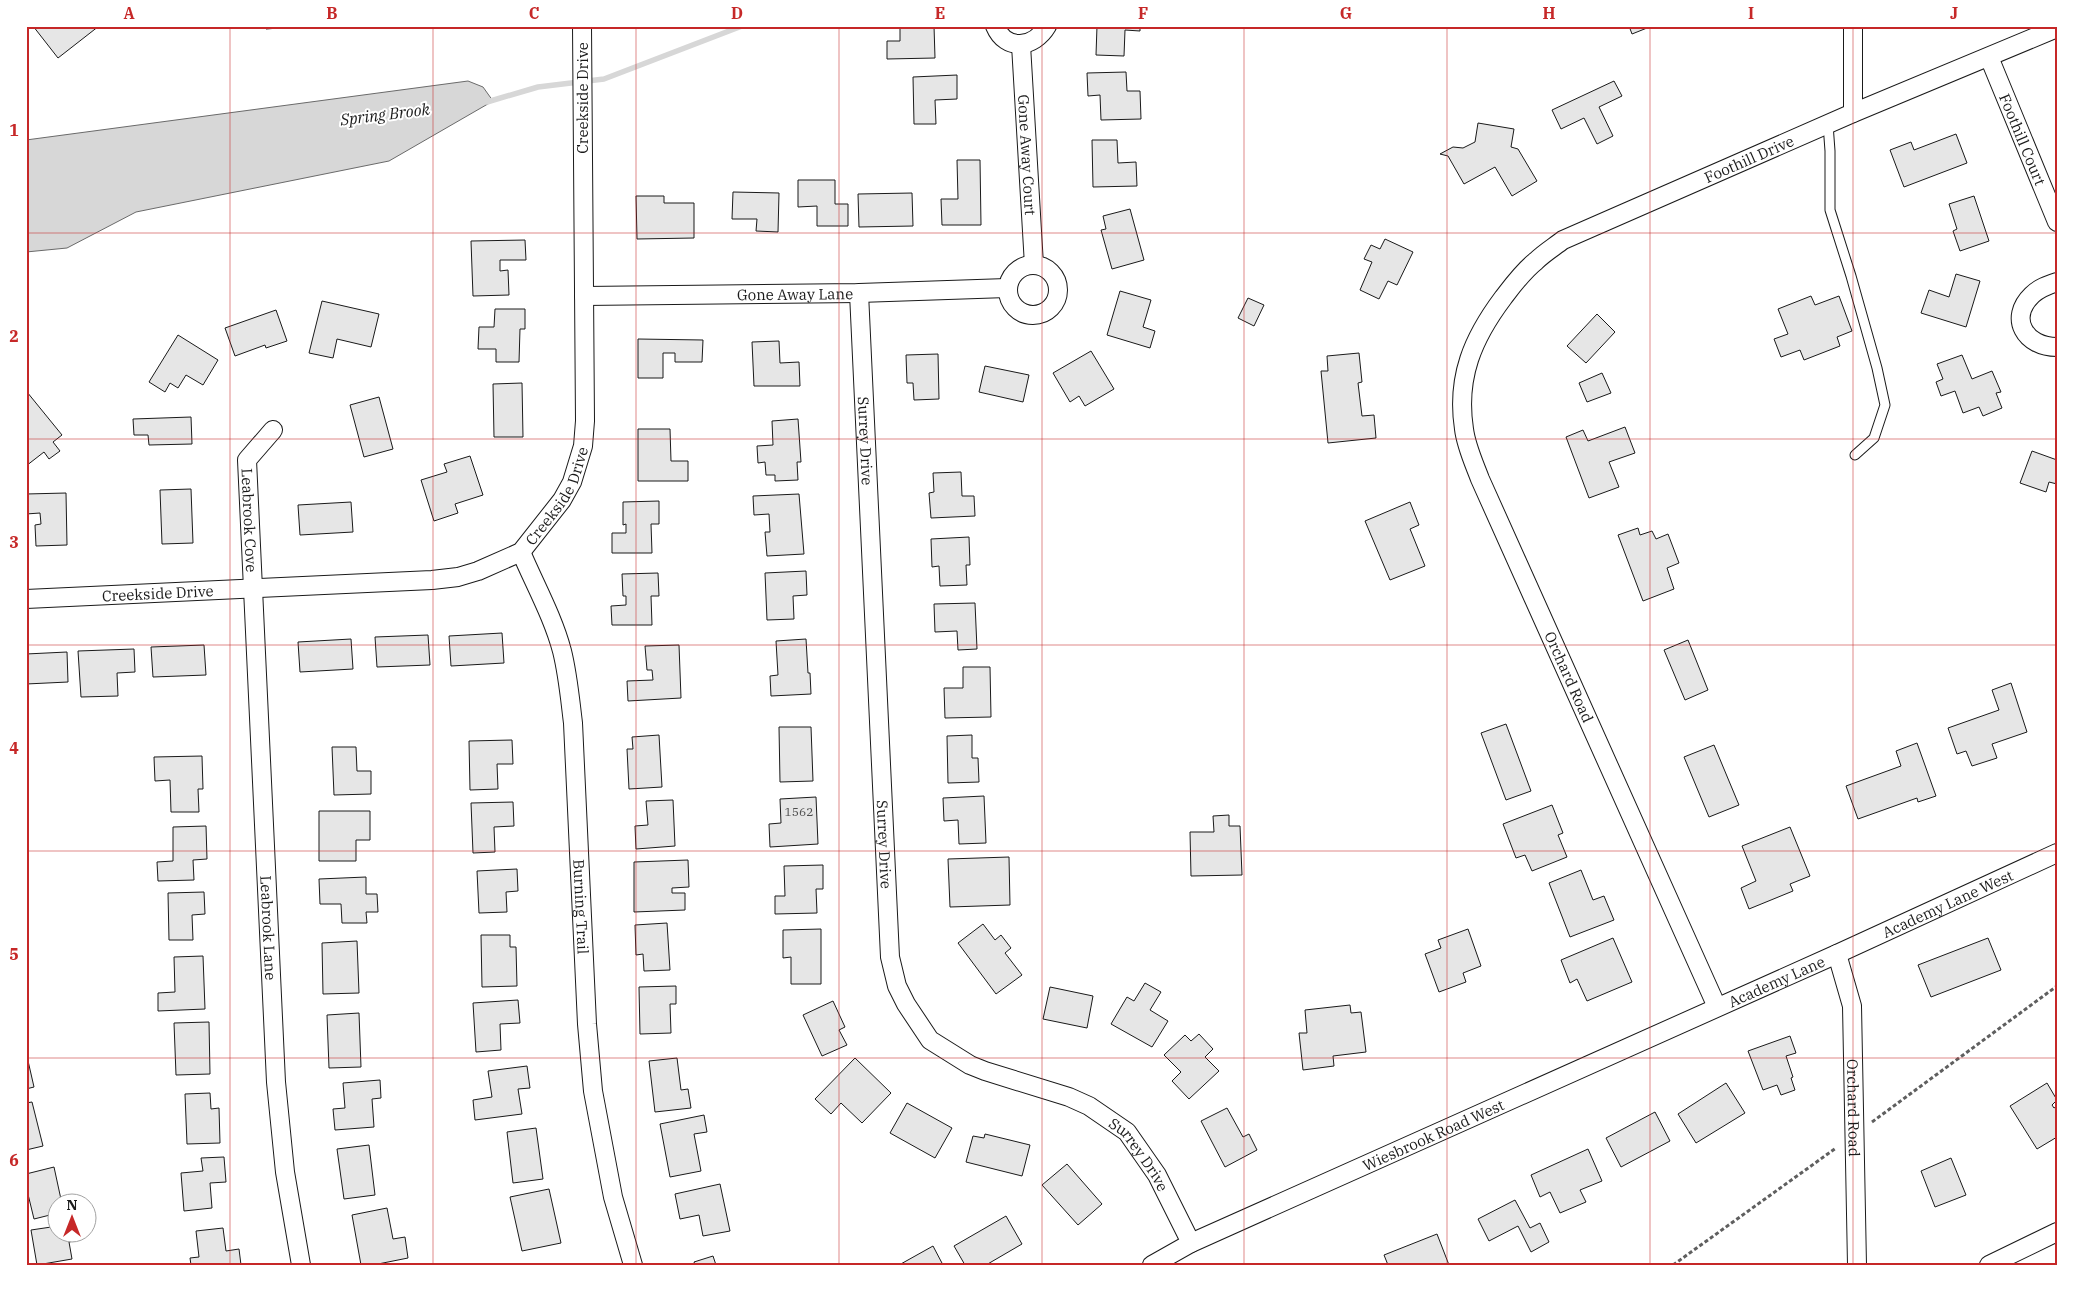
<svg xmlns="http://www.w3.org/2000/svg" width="2083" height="1291" viewBox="0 0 2083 1291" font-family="'IBM Plex Serif',serif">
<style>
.water{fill:#d7d7d7;stroke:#6a6a6a}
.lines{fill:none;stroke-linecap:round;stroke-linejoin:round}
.stream{stroke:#d7d7d7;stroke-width:5.5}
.building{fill:#e6e6e6;stroke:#1a1a1a}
.service-casing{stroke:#1a1a1a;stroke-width:11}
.minor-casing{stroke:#1a1a1a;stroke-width:20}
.path{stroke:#5f5f5f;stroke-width:3;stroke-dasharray:4 2.5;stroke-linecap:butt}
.service{stroke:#fff;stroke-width:9}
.minor{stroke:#fff;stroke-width:18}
.grid{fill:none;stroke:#c62828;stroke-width:1;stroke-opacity:0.55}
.labels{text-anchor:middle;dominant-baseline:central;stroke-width:4;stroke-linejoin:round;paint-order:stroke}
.number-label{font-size:12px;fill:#4d4d4d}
.street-label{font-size:15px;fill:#1a1a1a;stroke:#fff}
.water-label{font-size:16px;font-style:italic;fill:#1a1a1a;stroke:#fff}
.neatline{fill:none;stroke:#c62828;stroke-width:2}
.grid-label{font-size:16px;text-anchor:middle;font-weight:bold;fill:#c62828}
</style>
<rect width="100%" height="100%" fill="#fff"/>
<!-- water -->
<path class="water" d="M468,81l15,6 10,14 -104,60 -253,51 -69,36 -41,4v-112z"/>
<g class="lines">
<!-- stream -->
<path class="stream" d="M487,102l51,-15 66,-8 138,-53"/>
</g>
<!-- building -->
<path class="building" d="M33,26h66l-41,32z
M266,26h38l-38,3z
M892,26h42l1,32 -48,1v-18h13v-14z
M1097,26h43v5l-15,-1 -1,26 -28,-1z
M1629,26h23l-20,8z
M1126,72l1,19h13l1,28 -40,1 -1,-25 -12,1 -1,-23z
M957,75v24l-22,1 1,24h-22l-1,-47z
M1614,81l8,15 -23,11 14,29 -16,8 -13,-26 -23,11 -9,-19z
M1478,123l36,6 -3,18 7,2 19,32 -25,15 -17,-29 -31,17 -16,-28 -8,-2 13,-7 10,1 12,-6z
M1956,134l11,29 -63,24 -14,-37 21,-8 3,8z
M1092,140h25l1,23 18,-1 1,24 -44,1z
M957,160h23l1,65h-39l-1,-26h17z
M798,180h37v24h13v22h-31v-20l-19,1z
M733,192l46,1 -1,39 -22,-1 1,-12h-25z
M912,193l1,33 -54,1 -1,-33z
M636,196h28v7h30v35l-57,1z
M1974,196l15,45 -29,10 -7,-20 4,-2 -8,-25z
M1130,209l14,51 -32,9 -11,-39 5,-1 -3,-13z
M1385,239l28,13 -16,33 -9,-4 -9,18 -19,-9 12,-28 -8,-3 7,-14 9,4z
M525,240l1,20h-26v11l8,-1 1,25 -36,1 -2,-55z
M1956,274l24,7 -14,46 -45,-14 8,-23 20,7z
M1120,291l31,9 -8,27 12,4 -5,17 -43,-13z
M1811,296l4,9 24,-9 13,35 -15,6 3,9 -36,14 -4,-10 -19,7 -7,-18 14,-5 -10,-25z
M1248,298l16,7 -10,21 -16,-8z
M322,301l57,13 -8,33 -34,-8 -4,19 -24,-5z
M495,309h30v20h-5l-1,33h-23v-13h-18l1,-22h15z
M276,310l11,31 -21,7 -1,-3 -30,11 -10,-28z
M1597,314l18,18 -29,31 -19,-17z
M178,335l40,25 -15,25 -17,-10 -8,13 -8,-5 -5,9 -16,-10z
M638,339l65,1 -1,22h-27v-9h-12v25h-25z
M779,341l1,22 19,-1 1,24h-46l-2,-44z
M1091,351l23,38 -29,17 -6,-10 -9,6 -17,-29z
M1359,353l3,29 -4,1 4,33 12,-1 2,23 -48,5 -7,-72h7l-1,-15z
M938,354l1,45 -25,1 -1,-17h-6l-1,-28z
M1962,355l10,24 20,-8 9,21 -5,1 6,15 -19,8 -4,-9 -16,6 -8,-22 -14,5 -5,-14 7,-3 -6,-15z
M985,366l44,9 -6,27 -44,-10z
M1602,373l9,20 -24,9 -8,-19z
M522,383l1,54h-29l-1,-53z
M27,392l35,43 -9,7 7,9 -11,8 -5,-7 -18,14z
M379,397l14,52 -29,8 -14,-52z
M191,417l1,27 -43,1 -1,-10h-14l-1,-16z
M798,419l3,43h-4l1,18 -23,1v-6h-9l-1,-13 -7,1 -1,-17 16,-1 -1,-24z
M1625,427l10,26 -26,9 10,25 -30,11 -23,-61 17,-7 5,11z
M638,429h32l1,32h17v20h-50z
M2032,451l25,9v24l-8,-2 -3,10 -26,-9z
M470,456l13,39 -28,9 3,9 -24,8 -13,-41 26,-8 -3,-8z
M961,472l1,24h12l1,20 -44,2 -2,-25 5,-1 -1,-19z
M191,489l2,54 -31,1 -2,-54z
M66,493l1,52 -31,1 -1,-21 6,-1 -1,-11 -14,1v-20z
M799,494l5,60 -37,2 -2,-24h5l-1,-18 -15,1 -1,-19z
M659,501v23h-8l1,29h-40v-20h14v-9l-3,1v-23z
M351,502l2,30 -53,3 -2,-30z
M1410,502l9,23 -9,4 15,37 -35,14 -25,-59z
M1638,528l2,7 12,-4 4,8 12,-5 11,29 -12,5 7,21 -31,12 -25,-66z
M969,537l1,28h-4l1,20 -27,1 -1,-20 -7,1 -1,-28z
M806,571l1,24 -14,1 1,23 -27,1 -2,-47z
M658,573l1,23h-8l1,29h-40l-1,-19 15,-1v-9h-3l-1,-22z
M975,603l2,46 -19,1 -1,-19 -22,1 -1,-28z
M502,633l2,30 -53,3 -2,-30z
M428,635l2,30 -53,2 -2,-30z
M351,639l2,30 -53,3 -2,-30z
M806,639l2,34h2l1,21 -40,2 -1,-20 8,-1 -2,-34z
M1688,640l20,50 -23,10 -21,-50z
M204,645l2,30 -53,2 -2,-30z
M679,645l2,53 -53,3 -1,-20 26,-1 -1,-10h-5l-2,-24z
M134,649l1,23 -18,1 1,23 -37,1 -3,-46z
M67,652l1,30 -42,2v-30z
M963,667h27l1,50 -46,1 -1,-30h19z
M2011,683l16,49 -35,12 5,14 -25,8 -6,-15 -9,3 -9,-26 51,-18 -7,-20z
M1506,724l25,67 -25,9 -25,-67z
M779,727h32l2,54 -33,1z
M659,735l3,52 -33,2 -2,-40h6l-1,-12z
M972,735v23h6l1,24 -31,1 -1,-47z
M512,740l1,24h-16l1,25 -28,1 -1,-49z
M1917,743l19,53 -18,6 -1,-4 -59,21 -12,-33 55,-20 -5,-15z
M1714,745l25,60 -30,12 -25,-60z
M332,747h24l1,24h14v23l-37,1z
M202,756l1,33h-5l1,23h-28l-1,-32 -15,1 -1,-24z
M984,796l2,47 -27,1 -1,-24 -14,1 -1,-23z
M816,797l2,47 -48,3 -1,-23 12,-1 -1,-24z
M673,800l2,46 -39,3 -1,-23 13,-1 -2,-24z
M513,802l1,24 -20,1 1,25 -22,1 -2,-50z
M1552,805l11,28 -5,2 9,22 -35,14 -7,-16 -9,3 -13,-34z
M319,811h51v29h-14v21h-37z
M1229,815v11h11l2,49 -51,1 -1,-44h24l-1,-16z
M206,826l1,33 -14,1 1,20 -36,1 -1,-19 16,-1v-34z
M1790,827l20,49 -20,8 3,7 -44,18 -8,-21 15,-7 -14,-35z
M1009,857l1,48 -60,2 -2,-48z
M688,860l1,27 -17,1v5h13v17l-51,2v-50z
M823,865v24h-7l1,24 -42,1v-18h10l-1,-30z
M517,869l1,22 -12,1 1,20 -28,1 -2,-42z
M1581,870l12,30 11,-4 10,24 -44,17 -21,-54z
M366,877v17h11l1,18h-12l1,11h-25l-1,-19h-21l-1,-25z
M204,892l1,22 -13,1 1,25h-24l-1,-47z
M667,923l3,47 -26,1 -1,-17 -7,1 -1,-30z
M983,924l12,16 6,-5 10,13 -6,5 17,22 -26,19 -38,-51z
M821,929v55h-30v-27l-8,1v-28z
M1468,929l13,37 -18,7 3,9 -27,10 -14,-38 16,-6 -3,-8z
M481,935h29v12h6l1,39 -35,1z
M1613,938l19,44 -45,19 -10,-22 -7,4 -9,-23z
M1988,938l13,32 -70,27 -13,-32z
M357,941l2,52 -36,1 -1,-51z
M203,956l2,53 -47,2v-18l17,-1 -1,-35z
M1145,983l16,9 -11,18 18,11 -16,26 -41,-23 16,-27 7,4z
M676,986v18h-6l1,29 -31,1 -1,-47z
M1050,987l43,9 -6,32 -44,-9z
M518,1000l2,23 -20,1 1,26 -25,2 -3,-49z
M833,1001l12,26 -6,3 8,15 -25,11 -19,-41z
M1350,1005l1,8 10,-1 5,40 -33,4 1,10 -31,4 -4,-37h8l-2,-23z
M359,1013l2,54 -32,1 -2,-53z
M209,1022l1,52 -34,1 -2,-52z
M1199,1034l14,15 -8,8 14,14 -30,28 -17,-18 9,-9 -17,-17 21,-20 6,6z
M1790,1036l6,17 -10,3 7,21 -2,1 4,12 -14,5 -4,-10 -14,5 -15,-39z
M26,1052l8,35 -8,2z
M677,1058l4,32 7,-1 3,19 -36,4 -6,-51z
M855,1058l36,35 -29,30 -21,-20 -10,11 -16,-15z
M527,1066l3,22 -12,1 4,25 -47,6 -2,-20 19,-3 -4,-26z
M380,1080l1,18 -9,1 2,28 -39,3 -2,-21 12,-1 -2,-25z
M1726,1083l19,30 -49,30 -18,-29z
M2047,1083l10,17 -5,5 2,3 3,-2v31l-20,12 -27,-43z
M210,1093l1,16 8,-1 1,35 -33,1 -2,-50z
M32,1102l11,44 -17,4v-47z
M907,1103l45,25 -17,30 -45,-25z
M1227,1108l16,29 6,-3 8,16 -32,17 -24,-46z
M1655,1112l15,29 -49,26 -15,-29z
M704,1115l3,17 -13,2 7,37 -31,6 -10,-53z
M536,1128l7,51 -30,4 -6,-51z
M985,1134l45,11 -8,31 -56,-14 7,-26 11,2z
M369,1145l6,50 -31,4 -7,-50z
M1588,1149l14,32 -22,9 6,12 -26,11 -10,-21 -10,5 -9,-22z
M224,1157l2,25 -16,1 2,25 -28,3 -3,-38 22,-2 -2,-13z
M1951,1158l15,37 -31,12 -14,-36z
M1067,1164l35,40 -24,21 -36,-40z
M54,1167l8,37h-4v9l-24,6 -8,-33v-12z
M720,1184l10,47 -27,5 -4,-21 -19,4 -5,-25z
M549,1189l12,54 -39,8 -12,-54z
M1515,1200l15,28 10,-5 9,19 -18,10 -13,-26 -29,15 -11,-22z
M387,1208l6,31 12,-2 3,21 -35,7h-12l-9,-50z
M1006,1216l16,28 -36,21h-21l-11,-19z
M58,1226v8h20l1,6 -10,2 3,17 -35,6 -6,-35z
M223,1228l3,23 13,-2 2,16h-50l-1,-7 9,-1 -3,-26z
M1437,1234l12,31h-61l-4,-10z
M933,1246l10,19h-44z
M713,1256l3,9h-21l-1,-3z"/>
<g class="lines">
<!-- service casing -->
<g class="service-casing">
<path id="service" d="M1828,124l2,27v59l21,66 26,92 8,37 -11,33 -19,17"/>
</g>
<!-- minor casing -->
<g class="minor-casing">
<g id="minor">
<path d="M995,26c11,26 39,22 52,0"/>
<path d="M1853,26v87"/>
<path id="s1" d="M1021,45l13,220"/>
<path id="s2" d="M1989,57l68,165"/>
<circle cx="1033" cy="290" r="25"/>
<path d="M2057,282c-9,3 -18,6 -25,13 -24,23 -7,52 25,52"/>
<path id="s3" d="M859,293l31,664 7,29 9,18 24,36 40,25 15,6 84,26 20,9 38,26 30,43 34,68"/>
<path id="s4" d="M584,296l275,-3 148,-5"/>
<path id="s5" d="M273,430l-26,30 29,622 9,90 16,93"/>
<path id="s6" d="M521,552c14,33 32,65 41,99 6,24 8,48 11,72l14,301 6,67 20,106 20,68"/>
<path id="s7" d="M26,599l406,-19 26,-3 20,-6 43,-19 41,-52 10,-18 11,-36 2,-25 -3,-395"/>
<path id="s8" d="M1837,954l15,52 5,259"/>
<path id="s9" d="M1717,1007l-237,-528c-6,-16 -14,-33 -16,-50 -8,-52 9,-91 39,-131 10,-13 20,-27 33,-37 8,-8 18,-14 27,-21l290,-127 204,-85"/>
<path id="s10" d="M1152,1265l39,-22 646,-289 220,-101"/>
<path d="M1989,1265l68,-33"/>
</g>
</g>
<!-- path -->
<path class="path" d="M1872,1122l185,-136
M1673,1265l163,-117"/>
<!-- service -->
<use href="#service" class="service"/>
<!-- minor -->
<use href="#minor" class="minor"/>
</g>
<!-- grid -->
<path class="grid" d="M230,26v1239M433,26v1239M636,26v1239M839,26v1239M1042,26v1239M1244,26v1239M1447,26v1239M1650,26v1239M1853,26v1239M26,233h2031M26,439h2031M26,645h2031M26,851h2031M26,1058h2031"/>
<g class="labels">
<!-- number labels -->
<g class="number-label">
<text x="799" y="811">1562</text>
</g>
<!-- street labels -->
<g class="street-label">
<text transform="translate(582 98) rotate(-90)">Creekside Drive</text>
<text stroke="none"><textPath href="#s2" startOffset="89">Foothill Court</textPath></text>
<text stroke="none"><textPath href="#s1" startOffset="110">Gone Away Court</textPath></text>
<text stroke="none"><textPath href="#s9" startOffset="1059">Foothill Drive</textPath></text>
<text stroke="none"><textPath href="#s4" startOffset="211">Gone Away Lane</textPath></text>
<text stroke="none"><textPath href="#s3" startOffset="148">Surrey Drive</textPath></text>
<text stroke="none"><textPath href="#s7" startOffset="568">Creekside Drive</textPath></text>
<text stroke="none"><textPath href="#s5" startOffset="100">Leabrook Cove</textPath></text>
<text stroke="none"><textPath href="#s7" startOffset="132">Creekside Drive</textPath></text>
<text transform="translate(1569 677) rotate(66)">Orchard Road</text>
<text stroke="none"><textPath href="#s3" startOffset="552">Surrey Drive</textPath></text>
<text stroke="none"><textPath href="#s10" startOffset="874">Academy Lane West</textPath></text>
<text stroke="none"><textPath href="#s6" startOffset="364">Burning Trail</textPath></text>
<text stroke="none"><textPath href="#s5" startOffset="508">Leabrook Lane</textPath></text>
<text stroke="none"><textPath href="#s10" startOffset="686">Academy Lane</textPath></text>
<text stroke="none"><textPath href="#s8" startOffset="156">Orchard Road</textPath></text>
<text stroke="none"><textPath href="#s10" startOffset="310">Wiesbrook Road West</textPath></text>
<text stroke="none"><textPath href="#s3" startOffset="1002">Surrey Drive</textPath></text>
</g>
<!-- water labels -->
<g class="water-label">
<text transform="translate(385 114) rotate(-7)">Spring Brook</text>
</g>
</g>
<!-- border -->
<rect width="2083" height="1291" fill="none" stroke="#ffffff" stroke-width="55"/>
<!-- north arrow -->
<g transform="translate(72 1218)"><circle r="24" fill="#ffffff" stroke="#a3a3a3"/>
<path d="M0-4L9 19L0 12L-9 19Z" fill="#c62828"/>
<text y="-8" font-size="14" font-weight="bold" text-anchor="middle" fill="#1a1a1a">N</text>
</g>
<rect x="28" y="28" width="2028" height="1236" class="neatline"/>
<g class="grid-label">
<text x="129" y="19">A</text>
<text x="332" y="19">B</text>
<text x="534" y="19">C</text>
<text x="737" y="19">D</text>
<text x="940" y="19">E</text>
<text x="1143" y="19">F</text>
<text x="1346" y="19">G</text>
<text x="1549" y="19">H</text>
<text x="1751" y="19">I</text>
<text x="1954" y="19">J</text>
<text x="14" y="136">1</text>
<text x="14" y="342">2</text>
<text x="14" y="548">3</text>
<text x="14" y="754">4</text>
<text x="14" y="960">5</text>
<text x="14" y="1166">6</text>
</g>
</svg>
